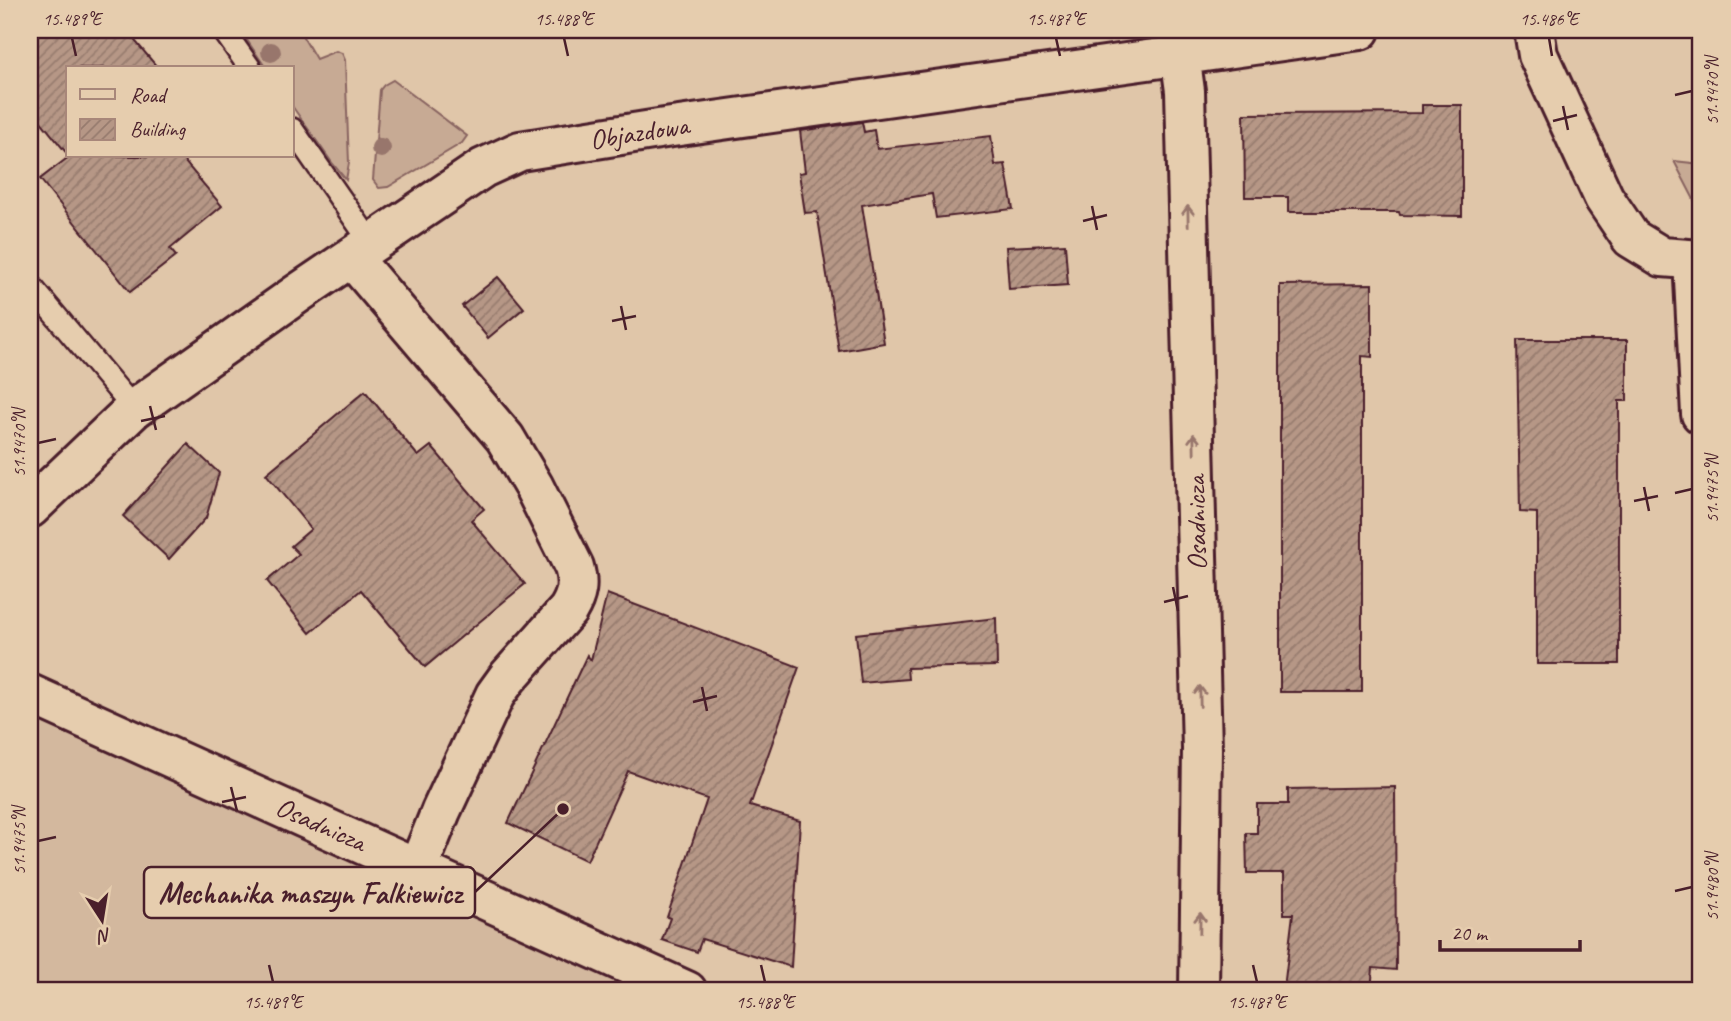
<svg xmlns="http://www.w3.org/2000/svg" width="1731" height="1021" viewBox="0 0 1731 1021" font-family="Caveat,sans-serif">
<style>
.built{fill:#d3b89e}
.grass{fill:#c7aa94;stroke:#886460;stroke-width:2}
.building{fill:url(#building-hatch);stroke:#4a1f2b;stroke-width:2}
.lines{fill:none;stroke-linecap:round;stroke-linejoin:round}
.service-casing{stroke:#4a1f2b;stroke-width:26}
.minor-casing{stroke:#4a1f2b;stroke-width:44}
.service{stroke:#e6cdae;stroke-width:21}
.minor{stroke:#e6cdae;stroke-width:38}
.tree{fill:#98766c}
.oneway{stroke:#98766c}
.ticks{fill:none;stroke:#4a1f2b;stroke-width:2.5}
.labels{text-anchor:middle;dominant-baseline:central;stroke-width:7;stroke-linejoin:round;paint-order:stroke}
.street-label{font-size:28px;fill:#4a1f2b;stroke:#e6cdae}
.leader{fill:none;stroke:#4a1f2b;stroke-width:2.5}
.callout-dot{fill:#4a1f2b;stroke:#e6cdae;stroke-width:2.5}
.callout{fill:#e6cdae;stroke:#4a1f2b;stroke-width:2.5}
.callout-label{font-size:30px;text-anchor:middle;font-weight:bold;fill:#4a1f2b}
.neatline{fill:none;stroke:#4a1f2b;stroke-width:2.5}
.ticks-label{font-size:18px;text-anchor:middle;fill:#4a1f2b}
</style>
<defs>
<pattern id="building-hatch" width="6" height="6" patternUnits="userSpaceOnUse" patternTransform="scale(1.75)"><rect width="6" height="6" fill="#b69786"/><path d="M-1 1l2-2M0 6l6-6M5 7l2-2" fill="none" stroke="#967b6e"/></pattern>
</defs>
<rect width="100%" height="100%" fill="#e0c6a9"/>
<filter id="ink" filterUnits="userSpaceOnUse"><feTurbulence type="fractalNoise" baseFrequency=".0143" numOctaves="2"/><feDisplacementMap in="SourceGraphic" scale="14" xChannelSelector="R" yChannelSelector="G"/><feConvolveMatrix kernelMatrix="1 2 1 2 8 2 1 2 1" color-interpolation-filters="sRGB"/></filter>
<g filter="url(#ink)">
<!-- built -->
<path class="built" d="M30,690l657,301h-657z"/>
<!-- grass -->
<path class="grass" d="M240,30h59l17,29 20,-8 6,2 3,7 4,103 -3,17 -13,-16 -41,-58v-38h-26z
M393,80l74,56 -5,7 -74,44 -9,1 -6,-8 7,-90 4,-5z
M1674,161l27,3v49z"/>
<!-- building -->
<path class="building" d="M30,30h96l32,38h-90v87l-38,-47z
M1422,105h40v111l-62,-1 -1,-3h-111v-15h-43l-1,-83 178,-1z
M862,122l2,10 10,-2 3,19 114,-13 4,29 10,-1 8,45 -77,9 -4,-24 -70,11 22,138 -45,8 -22,-139 -12,1 -6,-40 6,-1 -5,-41z
M70,156h110l42,50 -52,43 6,7 -46,36 -90,-113z
M1065,244l3,41 -59,4 -3,-42z
M498,277l26,31 -36,30 -26,-32z
M1372,284v73l-10,-1v336h-82v-407z
M1517,340h110v61h-8v263h-82v-151l-17,-1z
M365,391l53,65 13,-10 53,63 -13,11 54,64 -100,83 -64,-77 -51,43 -43,-52 32,-27 -8,-8 20,-17 -45,-55z
M188,444l31,29 -13,45 -37,41 -46,-43z
M607,594l192,73 -49,139 50,15 -9,146 -89,-28 -5,13 -35,-12 8,-22 -3,-1 40,-118 -79,-28 -41,90 -79,-38 79,-168 4,5z
M996,618l1,48 -90,2 1,11 -47,4 -5,-49z
M1395,787l1,183 -23,-2 -2,23h-62l-25,-3 9,-74h-9v-41h-37l-1,-40h11v-29h31v-15z"/>
<g class="lines">
<!-- service casing -->
<g class="service-casing">
<path id="service" d="M223,30l27,38
M292,129l80,115
M30,285l104,124"/>
</g>
<!-- minor casing -->
<g class="minor-casing">
<path id="minor" d="M1534,30l4,25 66,143 27,40 31,19 39,3
M1180,54l5,37 17,658 -3,242
M352,258l153,180 29,49 40,80c5,17 3,28 -6,43l-60,67 -13,18 -54,116 -23,57
M1693,260l8,154
M30,508l104,-99 163,-115 186,-126 37,-17 145,-23 695,-98
M30,694l657,297"/>
</g>
<!-- service -->
<use href="#service" class="service"/>
<!-- minor -->
<use href="#minor" class="minor"/>
</g>
<!-- trees -->
<g class="tree">
<circle cx="271" cy="52" r="10"/>
<circle cx="381" cy="148" r="10"/>
</g>
<!-- one-way arrows -->
<defs><path id="oneway-shaft" d="M-6 0H5M1.5-3L5.5 0L1.5 3" fill="none" stroke-width="1.6" stroke-linecap="round" stroke-linejoin="round" transform="scale(1.75)"/></defs>
<g class="oneway">
<use href="#oneway-shaft" transform="translate(1188 216) rotate(-91)"/>
<use href="#oneway-shaft" transform="translate(1194 444) rotate(-91)"/>
<use href="#oneway-shaft" transform="translate(1200 696) rotate(-91)"/>
<use href="#oneway-shaft" transform="translate(1200 923) rotate(-89)"/>
</g>
</g>
<!-- ticks -->
<path class="ticks" d="M72,38l4,18M564,38l4,18M1056,38l4,18M1549,38l3,18M1675,95l17,-4M1563,106l5,24M1553,121l24,-6M1092,206l5,24M1083,221l24,-6M621,306l5,24M612,321l24,-5M150,406l6,24M141,421l24,-5M38,443l18,-4M1644,487l5,24M1675,493l17,-4M1634,501l24,-5M1173,587l5,24M1164,602l24,-6M702,687l5,24M693,702l24,-6M231,787l6,24M222,802l24,-5M38,841l18,-4M1675,891l17,-4M269,965l4,17M761,965l4,17M1253,965l4,17"/>
<g class="labels">
<!-- street labels -->
<g class="street-label">
<text transform="translate(639 132) rotate(-9)">Objazdowa</text>
<text transform="translate(1196 523) rotate(-91)">Osadnicza</text>
<text transform="translate(321 824) rotate(24)">Osadnicza</text>
</g>
</g>
<!-- callouts -->
<path class="leader" d="M563 809L475 892"/>
<circle class="callout-dot" cx="563" cy="809" r="7"/>
<rect class="callout" x="144" y="867" width="331" height="51" rx="7"/>
<g class="callout-label">
<text x="310" y="903">Mechanika maszyn Falkiewicz</text>
</g>
<!-- margin -->
<rect width="1731" height="1021" fill="none" stroke="#e6cdae" stroke-width="77"/>
<!-- legend -->
<rect x="66" y="66" width="228" height="91" fill="#e6cdae" stroke="#a8877a" stroke-width="2"/>
<rect x="80" y="89" width="35" height="10" fill="#e6cdae" stroke="#a8877a" stroke-width="2"/>
<text x="130" y="102" font-size="21" fill="#4a1f2b">Road</text>
<rect x="80" y="119" width="35" height="21" fill="url(#building-hatch)" stroke="#a8877a" stroke-width="2"/>
<text x="130" y="136" font-size="21" fill="#4a1f2b">Building</text>
<!-- north arrow -->
<g transform="translate(102 920) rotate(168)" stroke="#e6cdae" stroke-width="5" paint-order="stroke">
<path d="M0-5L12 26L0 18L-12 26Z" fill="#4a1f2b"/>
<text y="-10" font-size="19" font-weight="bold" text-anchor="middle" fill="#4a1f2b">N</text>
</g>
<!-- scale -->
<path d="M1440 940v10h140v-10" fill="none" stroke="#4a1f2b" stroke-width="3.5"/>
<text x="1451" y="940" font-size="21" fill="#4a1f2b" stroke="#e6cdae" stroke-width="5" paint-order="stroke">20 m</text>
<rect x="38" y="38" width="1654" height="944" class="neatline"/>
<g class="ticks-label">
<text x="72" y="25">15.489°E</text>
<text x="564" y="25">15.488°E</text>
<text x="1056" y="25">15.487°E</text>
<text x="1549" y="25">15.486°E</text>
<text transform="translate(1712 91) rotate(-90)" y="6">51.9470°N</text>
<text transform="translate(19 443) rotate(-90)" y="6">51.9470°N</text>
<text transform="translate(1712 489) rotate(-90)" y="6">51.9475°N</text>
<text transform="translate(19 841) rotate(-90)" y="6">51.9475°N</text>
<text transform="translate(1712 887) rotate(-90)" y="6">51.9480°N</text>
<text x="273" y="1008">15.489°E</text>
<text x="765" y="1008">15.488°E</text>
<text x="1257" y="1008">15.487°E</text>
</g>
</svg>
